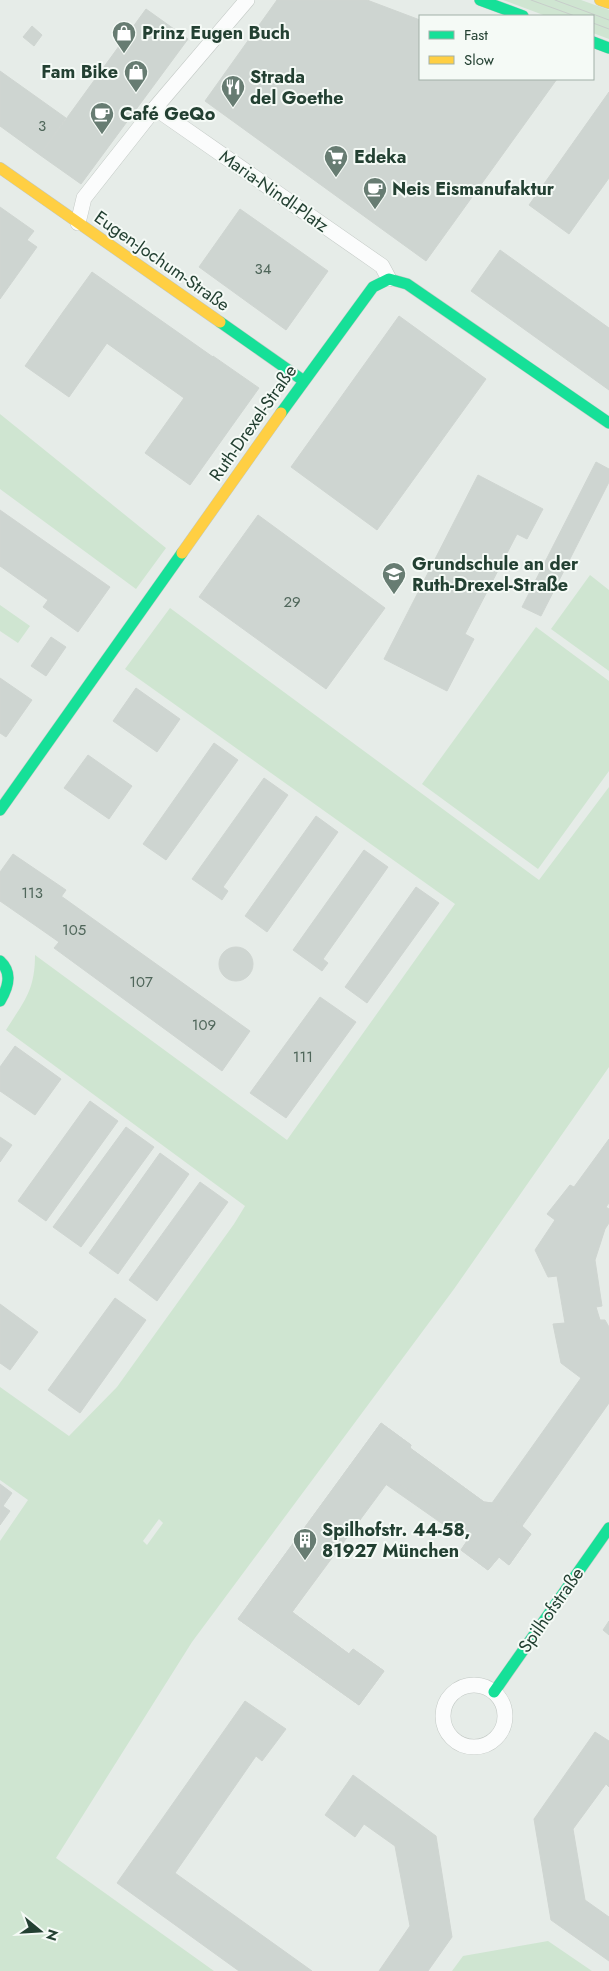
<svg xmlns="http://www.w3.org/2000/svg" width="609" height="1971" viewBox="0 0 609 1971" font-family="Jost,sans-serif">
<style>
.green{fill:#cfe5d1;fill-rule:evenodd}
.building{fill:#ced5d1;stroke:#cfd5d1}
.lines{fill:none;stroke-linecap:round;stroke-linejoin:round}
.street-casing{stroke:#c3c9c5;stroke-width:16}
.fast-casing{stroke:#c0c8c3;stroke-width:12}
.slow-casing{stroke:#c0c8c3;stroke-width:12}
.street{stroke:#fbfcfc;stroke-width:15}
.fast{stroke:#16e098;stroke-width:11}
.slow{stroke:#ffcf43;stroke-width:11}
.tram{stroke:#c7cdca;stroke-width:1}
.labels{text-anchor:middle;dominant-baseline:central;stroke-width:4;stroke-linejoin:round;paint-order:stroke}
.number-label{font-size:15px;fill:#4f665a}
.poi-label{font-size:18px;font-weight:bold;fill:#234032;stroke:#f5faf6;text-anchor:start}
.street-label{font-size:18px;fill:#234032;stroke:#f5faf6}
</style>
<rect width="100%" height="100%" fill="#e6ece8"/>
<!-- green -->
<path class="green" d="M503,0h78l28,10v29l-16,-6v-17h-47z
M0,414l166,134 -30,41 -136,-100z
M590,575l19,15v81l-58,-42z
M0,605l30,21 -12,17 -18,-12z
M170,608l369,272 70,-93v280l-155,222 -262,353 -136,216 158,113h-214v-430l28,-41 -28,-20v-93l69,49 48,-49 117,-163 11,-18 -239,-176c18,-29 29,-39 29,-75l252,185 168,-236 -330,-235zM159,1519l4,4 -16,22 -4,-4z
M536,627l73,54v90l-71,98 -116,-85z
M548,1941l44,30h-140l11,-15z"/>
<!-- building -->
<path class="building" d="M277,0h90l53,20v59h137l-131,182 -221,-160z
M146,9l42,30 -107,145 -41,-29z
M32,26l10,9 -8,11 -11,-9z
M0,71l66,47 -26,37 -40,-29z
M609,92v86l-40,56 -40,-29z
M442,112l11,8 -12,18 -12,-8z
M0,207l34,24 -7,9 10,7 -37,52z
M240,209l88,62 -42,59 -87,-63z
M500,250l109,78v62l-138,-99z
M92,272l121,85 -29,41 -121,-86z
M63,312l44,31 -38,54 -44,-31z
M399,316l87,63 -109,151 -86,-63z
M213,356l46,32 -30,42 -45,-32z
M184,398l45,32 -39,55 -45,-32z
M596,462l13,7v13l-68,134 -19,-9z
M478,475l65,34 -16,30 -10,-5 -52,100 9,5 -27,52 -63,-32z
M0,510l110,77 -32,45 -35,-25 5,-7 -48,-34z
M258,515l127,93 -59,81 -127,-92z
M51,637l15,10 -20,29 -15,-10z
M0,678l32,22 -26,37 -6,-4z
M136,688l44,31 -23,33 -44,-31z
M214,743l24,17 -72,100 -23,-16z
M88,755l44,31 -23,33 -45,-31z
M264,778l24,17 -65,92 5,4 -6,9 -30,-21z
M316,816l22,16 -71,100 -22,-16z
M364,850l24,17 -65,92 5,4 -6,8 -29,-21z
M13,854l53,36 -27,38 -39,-27v-29z
M416,887l23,16 -72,100 -22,-16z
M61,896l189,135 -28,40 -168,-123 5,-6 -20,-14z
M219 964a17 17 0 1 1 34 0a17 17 0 1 1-34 0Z
M320,997l36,25 -70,96 -36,-25z
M15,1046l46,33 -26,36 -35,-24v-24z
M90,1101l28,20 -72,100 -28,-20z
M126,1127l28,20 -73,100 -28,-20z
M0,1137l12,8 -12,17z
M609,1139v64l-3,4 3,2v14l-4,6 -10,31 7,46 -6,1 4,13h5l4,7v76l-87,123 9,8 -22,31 -10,-8 -11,13 -27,-20 6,-9 -83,-58 -92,129 57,42 4,-5 31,22 -25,34 -121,-86 143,-196 30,22 -1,3 74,54 8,1 89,-125 -20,-15 -8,-39 12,-1 -8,-47 -9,1 -13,-27 20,-30 -8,-6 23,-29 4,2z
M160,1153l29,21 -71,100 -29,-21z
M200,1182l28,20 -71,99 -28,-21z
M115,1298l31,22 -66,93 -32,-23z
M0,1304l38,28 -28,38 -10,-7z
M381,1423l30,22 -1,3 74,54 8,1 39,31 -22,31 -10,-8 -11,13 -27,-20 11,-16 -81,-56 -99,134 57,42 4,-5 31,22 -25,34 -121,-86z
M0,1484l12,9 -9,13 7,5 -10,14z
M609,1621v14l-6,-5z
M245,1701l41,28 -24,32 -6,-5 -81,117 137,98h-73l-122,-88z
M595,1732l14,9v46l-3,-3 -33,45 12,71 24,17v44l-58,-41 -17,-101z
M353,1775l83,61 16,101 -24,34h-49l31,-45 -15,-80 -31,-22 -9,13 -30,-22z"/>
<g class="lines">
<!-- street casing -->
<g class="street-casing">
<path id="street" d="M247,0l-92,108 227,158 7,13
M78,223l6,-25 71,-90
M443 1716a31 31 0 1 1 62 0a31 31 0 1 1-62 0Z"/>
</g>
<!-- fast casing -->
<g class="fast-casing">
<path id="fast" d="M480,0l43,16
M593,42l16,6
M220,322l84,59
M281,413l92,-126 16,-8 18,5 202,139
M0,810l182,-257
M0,961c13,12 8,27 0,40
M494,1692l115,-164"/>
</g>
<!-- slow casing -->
<g class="slow-casing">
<path id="slow" d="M600,0l9,3
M0,168l220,154
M182,553l99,-140"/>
</g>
<!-- street -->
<use href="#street" class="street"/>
<!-- fast -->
<use href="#fast" class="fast"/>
<!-- slow -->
<use href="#slow" class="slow"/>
<!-- tram -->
<path class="tram" d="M531,0l44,16
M555,0l54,20
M593,23l16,6"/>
</g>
<!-- icons -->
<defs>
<g id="shop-pin" transform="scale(1.25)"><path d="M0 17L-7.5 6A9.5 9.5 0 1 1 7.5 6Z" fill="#677c72" stroke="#f5faf6"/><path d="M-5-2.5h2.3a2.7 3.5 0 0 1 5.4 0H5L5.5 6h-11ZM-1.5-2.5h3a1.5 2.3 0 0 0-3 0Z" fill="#fff"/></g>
<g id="restaurant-pin" transform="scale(1.25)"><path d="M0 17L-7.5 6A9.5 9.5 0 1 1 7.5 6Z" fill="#677c72" stroke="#f5faf6"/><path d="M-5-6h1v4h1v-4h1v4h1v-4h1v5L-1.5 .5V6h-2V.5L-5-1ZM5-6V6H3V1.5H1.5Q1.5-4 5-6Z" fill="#fff"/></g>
<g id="cafe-pin" transform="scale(1.25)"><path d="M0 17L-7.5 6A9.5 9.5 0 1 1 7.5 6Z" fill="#677c72" stroke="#f5faf6"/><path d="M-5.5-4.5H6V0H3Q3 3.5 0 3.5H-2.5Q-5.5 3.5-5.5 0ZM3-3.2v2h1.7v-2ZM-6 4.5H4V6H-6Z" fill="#fff"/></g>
<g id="supermarket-pin" transform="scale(1.25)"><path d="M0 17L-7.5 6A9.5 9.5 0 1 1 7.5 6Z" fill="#677c72" stroke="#f5faf6"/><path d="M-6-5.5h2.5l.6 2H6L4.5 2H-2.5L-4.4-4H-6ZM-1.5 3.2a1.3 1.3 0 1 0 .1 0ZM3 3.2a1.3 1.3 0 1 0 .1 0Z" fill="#fff"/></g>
<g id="school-pin" transform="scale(1.25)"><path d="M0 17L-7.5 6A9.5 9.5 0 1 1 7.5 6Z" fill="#677c72" stroke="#f5faf6"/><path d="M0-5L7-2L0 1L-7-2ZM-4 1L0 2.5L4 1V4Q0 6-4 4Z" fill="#fff"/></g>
<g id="building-pin" transform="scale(1.25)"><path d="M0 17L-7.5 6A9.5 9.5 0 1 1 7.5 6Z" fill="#677c72" stroke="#f5faf6"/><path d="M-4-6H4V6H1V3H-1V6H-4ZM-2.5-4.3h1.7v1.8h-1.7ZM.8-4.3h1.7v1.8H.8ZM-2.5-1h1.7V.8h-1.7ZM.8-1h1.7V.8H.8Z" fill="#fff"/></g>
</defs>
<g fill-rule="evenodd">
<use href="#shop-pin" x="124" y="33"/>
<use href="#shop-pin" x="136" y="72"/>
<use href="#restaurant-pin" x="233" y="87"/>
<use href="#cafe-pin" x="102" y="114"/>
<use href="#supermarket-pin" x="336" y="157"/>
<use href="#cafe-pin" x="375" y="189"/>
<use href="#school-pin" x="394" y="574"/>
<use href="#building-pin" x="305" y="1540"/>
</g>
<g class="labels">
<!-- number labels -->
<g class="number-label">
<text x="42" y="126">3</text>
<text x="263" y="269">34</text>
<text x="292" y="602">29</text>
<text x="32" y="893">113</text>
<text x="74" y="930">105</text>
<text x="141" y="982">107</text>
<text x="204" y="1025">109</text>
<text x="303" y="1057">111</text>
</g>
<!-- poi labels -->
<g class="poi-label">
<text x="142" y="33">Prinz Eugen Buch</text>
<text x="118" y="72" text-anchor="end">Fam Bike</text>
<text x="250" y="77">Strada<tspan x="250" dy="21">del Goethe</tspan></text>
<text x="120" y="114">Café GeQo</text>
<text x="354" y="157">Edeka</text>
<text x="392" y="189">Neis Eismanufaktur</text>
<text x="412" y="564">Grundschule an der<tspan x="412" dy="21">Ruth-Drexel-Straße</tspan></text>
<text x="322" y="1530">Spilhofstr. 44-58,<tspan x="322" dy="21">81927 München</tspan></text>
</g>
<!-- street labels -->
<g class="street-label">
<text transform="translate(274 191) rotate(35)">Maria-Nindl-Platz</text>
<text transform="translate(162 261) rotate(35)">Eugen-Jochum-Straße</text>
<text transform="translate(253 423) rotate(-55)">Ruth-Drexel-Straße</text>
<text transform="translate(551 1610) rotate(-55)">Spilhofstraße</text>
</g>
</g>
<!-- legend -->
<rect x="419" y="15" width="175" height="65" fill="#f5faf6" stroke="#a1b0a8"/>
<rect x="429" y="31" width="25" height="8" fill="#16e098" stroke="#a1b0a8"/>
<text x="464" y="40" font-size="15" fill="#234032">Fast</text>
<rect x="429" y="56" width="25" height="8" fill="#ffcf43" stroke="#a1b0a8"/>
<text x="464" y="65" font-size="15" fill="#234032">Slow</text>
<!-- north arrow -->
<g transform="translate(40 1931) rotate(108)" stroke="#f5faf6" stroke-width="4" paint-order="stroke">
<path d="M0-4L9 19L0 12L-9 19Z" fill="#234032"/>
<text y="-8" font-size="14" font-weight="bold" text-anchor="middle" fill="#234032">N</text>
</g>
</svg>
